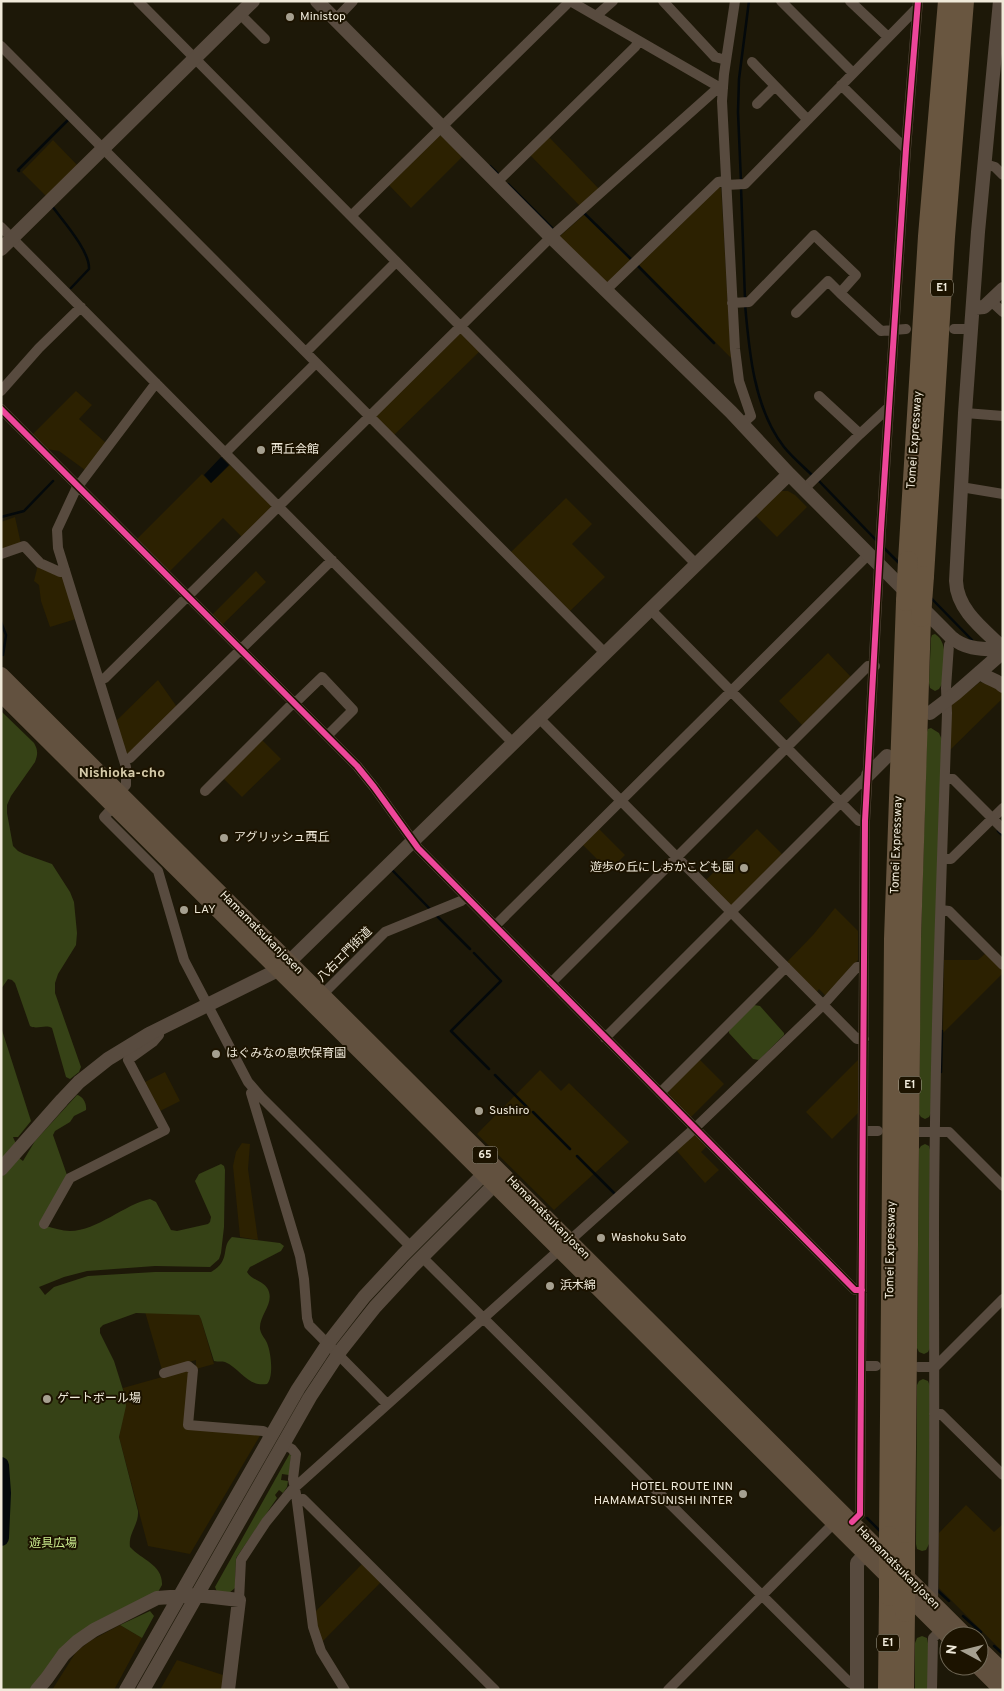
<svg xmlns="http://www.w3.org/2000/svg" width="1004" height="1691" viewBox="0 0 1004 1691" font-family="Overpass,'Noto Sans JP',sans-serif">
<style>
.built{fill:#2c2101}
.green{fill:#364216}
.water{fill:#04090b}
.lines{fill:none;stroke-linecap:round;stroke-linejoin:round}
.stream{stroke:#04090b;stroke-width:2.5}
.river{stroke:#04090b;stroke-width:16}
.minor{stroke:#584b3f;stroke-width:10}
.tertiary{stroke:#584b3f;stroke-width:14}
.primary{stroke:#62513f;stroke-width:16}
.motorway{stroke:#695640;stroke-width:20}
.motorway-bridge{stroke:#695640;stroke-width:20}
.cycleway-casing{stroke:#1c1300;stroke-width:9}
.cycleway{stroke:#ed469a;stroke-width:6}
.poi-dot{fill:#a6a090;stroke:#1c1300;stroke-width:2}
.labels{text-anchor:middle;dominant-baseline:central;stroke-width:4;stroke-linejoin:round;paint-order:stroke}
.shield{fill:#1c1300;stroke:#b0aa99;stroke-width:1}
.shield-label{font-size:11px;font-weight:bold;fill:#f0eada}
.poi-label{font-size:12px;fill:#f0eada;stroke:#1c1300;text-anchor:start}
.street-label{font-size:12px;fill:#f0eada;stroke:#1c1300}
.park-label{font-size:12px;fill:#cbec8d;stroke:#1c1300}
.neighbourhood-label{font-size:14px;font-weight:bold;fill:#d6cba9;stroke:#1c1300}
</style>
<rect width="100%" height="100%" fill="#1d1808"/>
<!-- built -->
<path class="built" d="M439,136h3l21,20 -52,52 -22,-23z
M549,137l50,52 -19,17 -50,-51z
M53,140l25,26 -31,31 -25,-25z
M718,186l3,2 10,170 -93,-94z
M585,214l46,47 -22,21h-4l-46,-45z
M458,333h4l18,18 -87,85 -17,-18v-4z
M76,391l16,14 -13,14 27,24 -21,27 -26,-19 -13,-2 -14,-14z
M230,465l41,40v4l-29,28 -19,-19 -54,54 -31,-31v-3l64,-64 9,9z
M781,491h7l7,4 12,12 -30,30 -23,-23z
M566,498l26,26 -20,20 33,33 -36,35 -59,-59z
M15,517l6,27 -20,7v-29z
M38,565l25,11 13,43 -26,8 -9,-26 -2,-16 -5,-4z
M256,571l10,11 -44,43 -10,-10z
M828,653l24,25 -49,48 -24,-25z
M158,680l19,27 -49,48h-2l-11,-33z
M980,682l17,5 6,6v5l-53,52 1,-45z
M261,739l20,20 -39,38 -20,-20z
M598,828l27,27 -16,16 -27,-27z
M757,829l26,26 -50,50h-4l-24,-24z
M835,908l23,23v29l-32,36 -7,-7 -3,4 -30,-30 27,-28z
M986,953l17,17v3l-60,60 1,-73h34z
M699,1059l25,25 -34,34 -23,-23v-4z
M858,1060v53l-26,26 -26,-27z
M540,1070l21,21 8,-8 60,59 -75,68 -77,-76z
M165,1072l15,29 -22,11 -15,-29z
M693,1135h4l10,11 -6,6 18,18 -14,13 -29,-33z
M242,1143l8,1 -2,25 10,71 -18,-3 -7,-71 3,-14z
M145,1312l54,3 2,4 13,45 -18,5v-9l-34,10z
M187,1370l2,2 -5,56 77,6 -71,120 -42,-8 -29,-109 7,-36 -3,-13z
M966,1505l28,27 9,-8v128l-64,-64v-55z
M362,1564l19,18 -59,60 -8,-29z
M120,1625l22,13 -28,52h-62l24,-38 14,-11z
M177,1660l49,16 -3,14h-63z"/>
<!-- green -->
<path class="green" d="M935,634c15,9 8,35 7,50l-3,5 -4,2 -5,-3 -1,-5 2,-45 1,-3z
M1,711l33,32c4,7 4,11 1,19l-24,34 -4,9v8l6,33 5,5 6,3 28,10 18,28 4,10 3,31 -1,12 -18,29 -3,9v10l26,74 -2,5 -9,7 -4,-2 -14,-49c-7,-4 -15,2 -22,-2l-15,-43 -3,-3 -4,-1 -7,10z
M931,728l8,5 3,7 -11,373 -2,4 -4,2 -4,-2 -2,-3 2,-175 6,-207 1,-3z
M754,1005l6,1 24,27v2l-25,25 -6,-1 -24,-26v-3z
M1,1027l30,94 -13,16h-5l3,7 -15,17z
M77,1095c6,1 10,9 9,15l-12,6 -4,6 -15,9 -2,4 14,40 -21,51c8,2 16,5 24,5 27,0 55,-27 80,-32l6,3 15,28 6,1 31,-7 2,-2 1,-5 -16,-36 4,-7 22,-10 3,2 1,4 -1,57 -3,26 -2,6 -9,8 -55,-1 -68,5 -23,6 -25,10 6,8 9,-8 34,-11 67,-4h56c21,-12 9,-25 21,-35l48,6 4,3 -3,5 -31,16 -3,5c5,9 19,9 22,20 4,13 -10,24 -9,37 1,6 5,9 7,14 4,9 7,34 0,41 -20,3 -26,-15 -42,-22 -3,-1 -7,0 -11,-1l-13,-42 -2,-4 -63,-2 -33,12 -3,3v5l14,28 11,35 1,10 -7,31 19,74c1,14 -10,22 -8,36 12,13 33,18 32,38l-4,7 -67,33 -62,65h-28v-513l18,-19 4,3 12,-20z
M925,1144l4,2 1,4 -1,90 1,108 -2,4 -4,2 -5,-2 -2,-4 2,-199 2,-3z
M923,1379l5,2 2,5 -1,158 -3,6 -4,1 -5,-2 -1,-5 1,-159 2,-4z
M290,1453l1,3 -2,19 -7,-1 -1,6 7,1 -1,6 -4,6 -4,-3 -4,5 2,3 -41,60 -1,30 -6,5 -12,-1 -2,-5z
M150,1611l4,5 -12,22 -22,-13z
M922,1636l5,2 1,5v47h-13v-47l2,-5z"/>
<!-- water -->
<path class="water" d="M221,457l8,8 -18,18 -7,-8z
M1,1474h8l-4,19 -4,-1z"/>
<g class="lines">
<!-- stream -->
<path class="stream" d="M490,166l8,8
M19,171l-1,-1 50,-50
M741,182l-3,-70 1,-33 10,-78
M508,184l45,45
M741,187l4,112
M52,206c11,15 38,45 37,63l-18,19
M584,213l48,47
M637,265l77,78
M745,304c4,47 9,105 39,143 9,11 20,20 30,30
M818,480l59,61
M1,517l23,-6 29,-30
M883,547l17,17
M931,598l41,42
M1,622l5,13 -3,20
M998,831l5,5
M393,871l37,38
M436,915l34,34
M474,953l27,28 -50,50 38,38
M941,1072l1,-41
M495,1075l32,32
M533,1112l37,37
M577,1156l37,37
M867,1518l13,13
M936,1589l13,12
M963,1616l18,16
M994,1646l9,8"/>
<!-- river -->
<path class="river" d="M1,1465l2,28 -2,45"/>
<!-- minor -->
<path class="minor" d="M138,1l558,563
M570,1l149,86 4,1
M663,1l52,56 11,3
M735,1l-11,73 -2,27 13,248 4,32 12,35 -9,8
M781,1l72,72
M850,1l38,36
M240,14l25,25
M596,16l17,-15
M335,20l18,-19
M1,46l604,607
M752,62l55,57
M841,85l65,64
M757,104l18,-18
M985,164l10,3 8,8
M497,182l138,-135 4,-6
M726,185l19,-1 172,-176
M351,216l215,-211 2,-4
M1,227l512,516
M606,290l112,-108 7,-1
M991,301l12,11
M732,303l17,-1 65,-67 42,40 -16,18 41,38 25,-2
M796,313l32,-32 12,12
M954,329h17
M306,352l90,-90
M1,391l38,-43 42,-41
M819,396l41,38
M1,409l356,357 17,21 44,61 437,442h7
M965,413l38,3
M225,453l91,-90
M961,487l42,7
M804,489l56,-55 29,-27
M1,554l23,-8 16,17 20,9 5,-2
M650,609l209,212h6
M99,680l6,-2 446,-441 168,-150
M295,703l27,-26 31,33 -26,26
M539,718l318,321h7
M124,760l6,-2 202,-198
M945,779h8l50,50
M205,791l89,-89
M119,793l7,-8v-18l-68,-219 -1,-18 19,-41 80,-106
M114,806l-10,11 54,54 26,89 64,122 13,15 150,150
M942,859h9l52,-51
M941,910l8,1 54,54
M495,926l374,-372
M551,983l317,-317h7
M323,994l62,-62 76,-31 5,-4
M605,1038l263,-263
M254,1090l-3,3 49,163 4,23 3,39 2,7 77,78
M660,1093l126,-126
M863,1131h15
M919,1132h30l54,54
M44,1224l26,-46 95,-48 -37,-70 25,-18 6,-7 -3,-5
M422,1257l428,426h7
M861,1366h15
M918,1367h17l68,-68
M164,1373l24,-7 5,4 -5,55 75,6 8,4
M934,1414h7l62,61
M283,1444l9,5 4,5 -3,25 3,15 17,133 8,24 24,39
M297,1500l6,-1 192,191
M852,1522l8,-8 5,-693 16,-291 25,-381 12,-148
M239,1600l2,-40 25,-38 26,-32 403,-362 128,-123 34,-38h7
M933,1603c2,-121 1,-241 1,-362 0,-176 7,-352 13,-528l-1,-25 3,-43 5,-6
M668,1690l166,-167
M932,1690l1,-52 8,-8"/>
<!-- tertiary -->
<path class="tertiary" d="M317,1l234,236 180,175 58,62 162,163c15,13 32,12 52,13
M1000,1l-22,231 -13,181 -9,168c1,29 27,48 47,67
M1,249l252,-248
M973,308l11,-1 19,-18
M980,672c8,8 16,7 23,14
M930,713l25,-19 48,-42
M868,775l19,-19
M1,1169l61,-69 17,-18 29,-23 41,-25 129,-64 12,-9 499,-487
M37,1690l10,-12 17,-24 14,-13 16,-11 63,-32 39,-3 43,5 -11,90
M126,1690l172,-301 31,-47 35,-45 39,-42 88,-88
M143,1690l167,-293 31,-47 34,-43 38,-41 89,-89
M857,1690v-127l8,-9"/>
<!-- primary -->
<path class="primary" d="M1,675l965,961
M1,694l948,943
M979,1648l24,23
M978,1666l24,24"/>
<!-- motorway -->
<path class="motorway" d="M908,561l20,-325 20,-235
M924,576l21,-339 19,-236
M889,1536l5,-597 12,-338
M905,1552l6,-613 10,-322
M888,1690l1,-94
M904,1690l1,-78"/>
<!-- motorway-bridge -->
<path class="motorway-bridge" d="M906,601l2,-40
M921,617l3,-41
M889,1596v-60
M905,1612v-60"/>
<!-- cycleway casing -->
<g class="cycleway-casing">
<path id="cycleway" d="M1,409l356,357 17,21 44,61 437,442h7
M852,1522l8,-8 5,-693 16,-291 25,-381 12,-148"/>
</g>
<!-- cycleway -->
<use href="#cycleway" class="cycleway"/>
</g>
<!-- markers -->
<g class="poi-dot">
<circle cx="290" cy="17" r="5"/>
<circle cx="261" cy="450" r="5"/>
<circle cx="224" cy="838" r="5"/>
<circle cx="744" cy="868" r="5"/>
<circle cx="184" cy="910" r="5"/>
<circle cx="216" cy="1054" r="5"/>
<circle cx="479" cy="1111" r="5"/>
<circle cx="601" cy="1238" r="5"/>
<circle cx="550" cy="1286" r="5"/>
<circle cx="47" cy="1399" r="5"/>
<circle cx="743" cy="1494" r="5"/>
</g>
<g class="labels">
<!-- shield labels -->
<g class="shield">
<rect x="931" y="279.5" width="22" height="17" rx="4"/>
<rect x="899" y="1076.5" width="22" height="17" rx="4"/>
<rect x="472.5" y="1146.5" width="25" height="17" rx="4"/>
<rect x="877" y="1634.5" width="22" height="17" rx="4"/>
</g>
<g class="shield-label">
<text x="942" y="288">E1</text>
<text x="910" y="1085">E1</text>
<text x="485" y="1155">65</text>
<text x="888" y="1643">E1</text>
</g>
<!-- poi labels -->
<g class="poi-label">
<text x="300" y="17">Ministop</text>
<text x="271" y="450">西丘会館</text>
<text x="234" y="838">アグリッシュ西丘</text>
<text x="734" y="868" text-anchor="end">遊歩の丘にしおかこども園</text>
<text x="194" y="910">LAY</text>
<text x="226" y="1054">はぐみなの息吹保育園</text>
<text x="489" y="1111">Sushiro</text>
<text x="611" y="1238">Washoku Sato</text>
<text x="560" y="1286">浜木綿</text>
<text x="57" y="1399">ゲートボール場</text>
<text x="733" y="1487" text-anchor="end">HOTEL ROUTE INN<tspan x="733" dy="14">HAMAMATSUNISHI INTER</tspan></text>
</g>
<!-- street labels -->
<g class="street-label">
<text transform="translate(915 440) rotate(-86)">Tomei Expressway</text>
<text transform="translate(897 845) rotate(-88)">Tomei Expressway</text>
<text transform="translate(261 933) rotate(45)">Hamamatsukanjosen</text>
<text transform="translate(345 955) rotate(-45)">八右エ門街道</text>
<text transform="translate(548 1218) rotate(45)">Hamamatsukanjosen</text>
<text transform="translate(891 1250) rotate(-89)">Tomei Expressway</text>
<text transform="translate(898 1568) rotate(45)">Hamamatsukanjosen</text>
</g>
<!-- park labels -->
<g class="park-label">
<text x="53" y="1544">遊具広場</text>
</g>
<!-- neighbourhood labels -->
<g class="neighbourhood-label">
<text x="122" y="773">Nishioka-cho</text>
</g>
</g>
<!-- border -->
<rect width="1004" height="1691" fill="none" stroke="#f0eada" stroke-width="5"/>
<!-- north arrow -->
<g transform="translate(964 1651) rotate(277)"><circle r="24" fill="#1c1300" stroke="#716957"/>
<path d="M0-4L9 19L0 12L-9 19Z" fill="#a6a090"/>
<text y="-8" font-size="14" font-weight="bold" text-anchor="middle" fill="#f0eada">N</text>
</g>
</svg>
